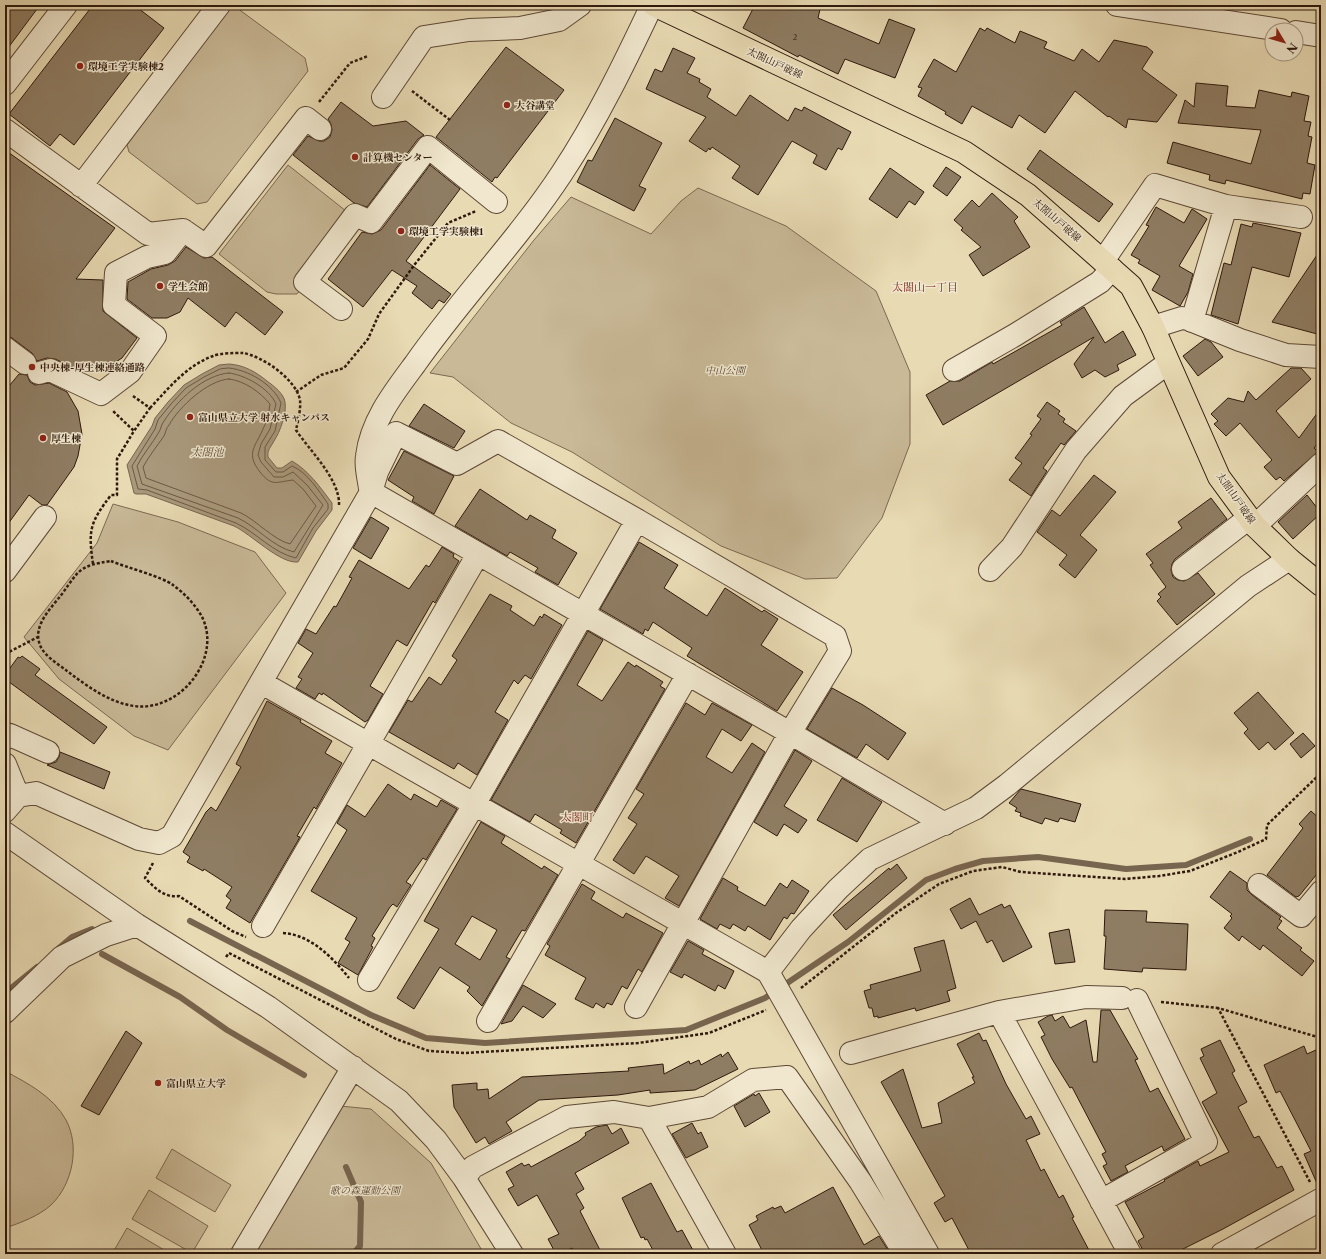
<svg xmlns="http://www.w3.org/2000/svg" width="1326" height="1259" viewBox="0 0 1326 1259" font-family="'Libre Caslon Text','Noto Serif JP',serif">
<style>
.green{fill:#c9b997;stroke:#7c6952}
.water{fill:#a9987b;stroke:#78654f}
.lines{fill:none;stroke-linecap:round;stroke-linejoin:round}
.shore{stroke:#6c5844;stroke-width:1}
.stream{stroke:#78654f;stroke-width:6}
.building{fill:#8f7d63;stroke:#2f190d;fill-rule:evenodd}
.minor-casing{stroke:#5d4936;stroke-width:24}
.major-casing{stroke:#2f190d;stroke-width:24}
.path{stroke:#2f190d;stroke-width:2.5;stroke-dasharray:3 2;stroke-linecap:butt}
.minor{stroke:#f0e7ce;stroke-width:22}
.major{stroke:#e8dab3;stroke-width:22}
.poi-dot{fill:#8f2418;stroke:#f0e7ce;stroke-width:1.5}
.labels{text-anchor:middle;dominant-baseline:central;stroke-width:3;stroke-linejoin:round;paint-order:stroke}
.number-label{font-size:8px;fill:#473222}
.street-label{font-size:10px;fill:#2f190d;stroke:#f0e7ce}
.poi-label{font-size:10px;font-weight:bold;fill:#2f190d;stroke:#f0e7ce;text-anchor:start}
.park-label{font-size:10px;font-style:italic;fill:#5d4936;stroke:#f0e7ce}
.neighbourhood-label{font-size:11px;fill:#7a1f14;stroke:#f0e7ce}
.water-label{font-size:11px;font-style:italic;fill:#604c39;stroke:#f0e7ce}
</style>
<rect width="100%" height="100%" fill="#e8dab3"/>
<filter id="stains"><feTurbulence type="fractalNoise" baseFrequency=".005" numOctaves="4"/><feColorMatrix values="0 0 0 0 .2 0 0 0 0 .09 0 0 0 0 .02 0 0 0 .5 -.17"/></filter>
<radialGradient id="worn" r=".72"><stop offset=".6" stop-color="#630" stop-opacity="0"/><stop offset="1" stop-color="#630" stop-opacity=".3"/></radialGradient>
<!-- green -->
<path class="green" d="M229,8h8l68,50 3,13 -101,131 -10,2 -68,-52 -2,-7z
M288,165l68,54 -59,75h-21l-9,-2 -48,-38z
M698,188l88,38 90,65 34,81v72l-28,74 -45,60 -32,1 -84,-33 -149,-94 -61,-29 -58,-46 -23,-4 104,-133 37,-43 80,37 30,-33z
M113,504l65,18 77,30 31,41 -118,157 -34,-14 -75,-57 -35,-42 73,-94z
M5,1071c22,12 48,25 61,49 14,26 7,64 -15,85 -12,11 -31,18 -46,23z
M340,1106l31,3 60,54 53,91h-232z
M172,1149l59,36 -16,27 -59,-34z
M149,1190l59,36 -16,27 -60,-34z
M127,1228l44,26h-59z"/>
<!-- water -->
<path class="water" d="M229,364c15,1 27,8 38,17 7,5 17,13 18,21 2,11 -5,30 -11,39 -3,6 -7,9 -6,16l9,11h5l10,-7c17,10 28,26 40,42v7l-16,21 -18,31c-18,2 -47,-28 -64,-36l-88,-32h-10l-2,-1 -7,-28 25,-39 3,-8 13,-16 16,-17 18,-11 17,-9z"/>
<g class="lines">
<!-- shore -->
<path class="shore" d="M229,368c19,2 44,16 52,35l-6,28 -10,16v13l11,12h7l9,-6c15,6 27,25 36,38v5l-15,19 -17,30c-23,-5 -39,-25 -60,-35l-89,-33 -9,-1 -6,-23 23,-37 3,-9 13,-16 15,-16 18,-11 16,-8z
M229,373c16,2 40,15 47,31l-6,25 -9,15 -3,11 3,7 13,15h9l10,-5 14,13 16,20 -29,47c-21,-5 -37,-25 -56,-34l-96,-34 -5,-18c6,-12 15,-22 22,-34 2,-3 2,-7 5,-11 13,-20 39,-46 65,-48z
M229,379c16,2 31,13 41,25 -1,8 -3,18 -7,25 -7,17 -18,24 -3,43 12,15 16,10 33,8l10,9 13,17 -26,38c-16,-4 -33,-23 -49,-31l-95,-35 -3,-11c6,-11 14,-21 21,-31 2,-4 2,-8 5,-11 10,-18 39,-45 60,-46z"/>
<!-- stream -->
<path class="stream" d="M190,921l181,94 55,23 59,5 201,-13 79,-32 83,-56 78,-62 29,-11 28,-8 55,-4 88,12 60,-4 64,-26
M59,948l13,-11 20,-8
M102,954l78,43 47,33 77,45
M5,993l32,-26
M346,1167l15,35 -1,44 -7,8"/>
</g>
<!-- building -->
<path class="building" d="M5,5h35l-35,47z
M93,5h41l30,23 -90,117 -14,-11 -10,12 -41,-32z
M755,5h66l-3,13 61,26 10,-25 26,10 -20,49 -50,-19 -7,15 -39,-19 -1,2 -55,-29z
M980,28l5,3 2,-3 28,15 5,-12 27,11 -3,6 30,13 8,-12 17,13 15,-22 33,7 6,5 -11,17 35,26 -20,27 -29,-3 -2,9 -17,-12 -1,1 -33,-26 -30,42 -26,-18 -7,13 -40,-22 -10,18 -17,-10 1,-2 -28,-16 4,-8 -4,-1 16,-28 22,13z
M506,47l58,43 -67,88 -2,-1 -3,5 -56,-45z
M673,48l22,10 -8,15 13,6 -1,3 12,7 -4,8 29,19 14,-21 38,26 7,-13 7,3 2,-4 47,25 -9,18 -4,-2 -12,22 -13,-7 4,-8 -25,-14 -34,54 -26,-17 8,-12 -28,-19 -2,3 -1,-2 -3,4 -17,-11 17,-24 -60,-28 9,-20 7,3z
M1196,83l32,3 -2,20 29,2 4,-18 32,7 1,-5 17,4 -5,25 7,1 -3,14 4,1 -5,26 8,2 -5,29 -7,-1 -1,6 -76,-19 -1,4 -16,-4 1,-5 -43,-12 6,-21 78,22 10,-34 -83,-7 7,-23 9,7z
M341,102l32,24 33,-5 18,14 -6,4 -51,68 -13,-4 -61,-48 15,-19 11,5h5l6,-4 2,-7 -1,-6 -3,-5z
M615,118l47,25 -23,43 7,3 -12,22 -57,-29 11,-22 4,1z
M5,150l110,78 -39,51 27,1v31l34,27 -15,20 -14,9 -8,3 -11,1 -10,-1 -24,-11 -8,-1 -10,3 -5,-8 -20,-15 -7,-3z
M1040,150l73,54 -14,18 -72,-53z
M430,165l30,24 -54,72 45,33 -7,9 -5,-3 -7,9 -20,-16 5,-7 -25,-16 -29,37 -35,-28 34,-47 10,2 9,-4z
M946,167l15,10 -14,19 -14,-10z
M890,168l34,24 -9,13 -6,-4 -12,17 -28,-19z
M992,193l26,24 -4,4 16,26 -47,29 -14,-21 12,-8 -20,-17 2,-2 -9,-8 18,-20 7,7z
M1156,207l28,16 8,-14 15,10 -28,47 14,8 -5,18 -8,14 -28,-16 8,-14 -22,-13 2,-3 -9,-5 18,-29 -3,-1z
M1253,223l48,10 -12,44 -37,-10 -14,57 -27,-9 13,-52 7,2 10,-41 11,3z
M186,247l18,11 8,-1 71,55 -18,23 -29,-23 -11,15 -37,-29 -8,14 -13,6h-15l-25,-19 1,-17 23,-13 17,-4 7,-4z
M1321,249v86l-49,-13z
M1084,307l21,36 18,-12 13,24 -19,10 2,5 -14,7 -10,-7 -13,8 -8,-14 20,-27 -151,88 -17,-30 24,-14h10l32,-19 1,2 69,-39 -2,-3z
M1205,339l6,3 12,15 -25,19 -15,-20z
M1291,368h10l10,11 -35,32 23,27 22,-30v31l-7,9 4,4 -34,29 -4,-4 -4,3 -12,-13 8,-7 -32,-37 -14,13 -12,-12 4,-3 -7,-7 17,-16 16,4 4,-11 8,9z
M19,374l8,1 3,7 5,3 14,-2 18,9 11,19 4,23 -4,22 -4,11 -27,38h-5l-13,-10 -24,33v-137z
M1047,402l13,9 -2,3 7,5 -2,3 13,9 -12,14 -3,-2 -18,25 4,3 -16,25 -22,-16 13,-17 -7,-5 17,-23 -2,-1 11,-15 -4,-3z
M424,404l41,27 -11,17 -45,-22z
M404,451l50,25 -20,38 -22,-13 2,-4 -26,-17z
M1094,475l22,17 -36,43 17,15 -22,28 -16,-13 8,-10 -30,-23 15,-22 8,6z
M480,489l47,31 3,-5 26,15 -4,8 25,15 -19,32 -23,-13 3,-4 -28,-16 -3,4 -52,-30z
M1307,495l14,18 -28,26 -15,-17z
M1211,498l16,21 -52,40 -3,5 -1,6 2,7 5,3 6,1 14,-8 17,21 -38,31 -20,-24 4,-4 -3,-3 8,-7 -16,-22 3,-2 -7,-9 36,-26 -4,-6z
M371,517l18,11 -18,31 -18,-11z
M639,542l39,23 -14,23 43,28 18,-28 37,24 2,-2 14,9 -17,26 42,27 -26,39 -90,-55 5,-8 -39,-26 -5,9 -3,-2 -2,5 -43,-25z
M442,547l12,7 -1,3 6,4 -24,42 -2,-2 -26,45 -10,-6 -27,46 13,8 -15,26 -3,2 -42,-29 -1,2 -3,-2 -4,6 -19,-11 6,-9 -4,-2 15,-24 -15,-10 8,-14 10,5 18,-28 2,1 16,-29 -3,-1 10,-17 50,29 17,-24 3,2z
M490,594l22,12 -2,4 24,16 6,-10 2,2 2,-4 18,11 -31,54 -6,-4 -7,9 -4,-4 -19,32 13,8 -31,55 -19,-12 -4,6 -65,-37 19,-32 4,2 17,-25 12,8 16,-25 -5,-4z
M588,631l15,9 -26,45 25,16 26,-39 7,5 1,-2 27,17 -3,4 5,3 -89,154 -16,-10 2,-3 -27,-16 -5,8 -39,-22z
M22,656l18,13 -5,6 72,52 -13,17 -89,-65v-4l13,-18 2,1z
M832,688l31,17 43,28 -18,27 -22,-16 -9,14 -50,-29z
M1258,692l36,41 -19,17 -7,-8 -9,8 -15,-17 4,-4 -14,-16z
M267,701l34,19 -1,2 32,19 -7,12 17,10 -26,46 -2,-2 -17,29 3,1 -50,86 -24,-15 5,-8 -5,-4 6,-9 -28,-18 -1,2 -16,-9 3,-5 -7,-5 23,-40 5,-5 5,4 25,-44 -5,-3z
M686,703l19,12 7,-12 40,22 -11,16 -19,-12 -16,28 26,16 20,-30 13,9 -86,154 -14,-8 14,-22 -33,-20 -12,18 -21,-14 24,-36 -9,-6 16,-24 -8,-5z
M1303,733l12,13 -14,12 -11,-14z
M795,750l17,11 -28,45 23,14 -9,13 -14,-9 -7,12 -23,-14z
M60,752l50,20 -6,17 -57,-24 9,-3 3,-5z
M842,778l40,24 -25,40 -40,-22z
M388,784l23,16 3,-6 23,13 4,-7 16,9 -31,51 -3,-2 -17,24 5,3 -14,22 -4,-3 -3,3 -18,29 3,2 -4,8 2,1 -15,28 -20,-12 12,-21 -5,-3 12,-21 -46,-27 36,-61 -10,-7 10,-18 18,12z
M1021,789l60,15 -6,18 -15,-4 -2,4 -13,-4 -3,6 -22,-8 1,-3 -6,-2 2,-3 -8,-5z
M1311,811l10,9v49l-22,27 -3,1 -29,-22 36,-47 -4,-4z
M481,822l24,14 -4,7 41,26 2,-3 14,9 -33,56 -3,-1 -16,27 4,2 -28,47 -15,-15 3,-4 -30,-20 -26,42 -17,-11 42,-69 -15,-8zM472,916l25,14 -17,30 -25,-16z
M897,864l10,14 -61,52 -13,-15 56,-47 1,2z
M1230,871l17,12v7l5,5 29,22 -2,2 3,2 -5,7 25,20 -2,2 14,11 -12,15 -39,-31 -3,5 -18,-14 -3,5 -15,-13 8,-10 -2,-2 2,-2 -22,-17z
M723,878l15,9 -1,3 28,16 15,-23 7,5 5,-8 17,11 -15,23 -3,-1 -4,6 -3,-2 -14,23 -22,-14 -3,5 -12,-7 -3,5 -10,-5 -3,5 -17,-10z
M582,884l13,8 -4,7 32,19 3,-5 37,20 -21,39 -4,-3 -11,20 -5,-3 -10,19 -5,-2 -3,5 -8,-5 -3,5 -18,-9 11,-21 -41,-23 5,-9 -3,-2z
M970,898l9,17 23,-11 2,4 6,-3 22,42 -29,15 -11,-22 -5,3 -11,-22 -15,8 -11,-20z
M1105,910l42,1 -1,11 42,2 -2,46 -43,-2 -1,4 -38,-3 2,-33h-2z
M1069,929l6,33 -20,2 -6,-31z
M944,940l12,48 -9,3 3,10 -34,10 -1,-3 -37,10v-2l-4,1 -2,-9h-3l-5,-17 7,-2 -1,-4 51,-14 -7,-23z
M688,941l16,9 -2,4 32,17 -9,18 -7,-4 -3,6 -31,-17 -2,4 -12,-6z
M523,985l33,19 -13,14 -20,-12 -11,15 -11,3z
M1101,1010h9l28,49 -3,1 15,32 8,-4 27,51 -21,12 -2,-5 -37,20 3,6 -17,9 -8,-15 4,-2 -5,-10 4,-2 -34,-65 -2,1 -18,-29 -11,-22 4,-2 -7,-13 10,-6 4,-1 3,6 8,-5 7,12 16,-8 7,42h4z
M126,1031l16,12 -43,72 -18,-9z
M979,1033l4,8 3,-1 20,44 20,35 5,-3 9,18 -14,6 15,31 3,-2 15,29 4,-3 11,22 -2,1 19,36h-120l-19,-36 -7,4 -11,-19 11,-7 -64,-114 22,-13 19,59 20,-5 -4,-20 37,-20 -3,-6h2l-17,-33z
M1220,1040l15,31 -3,2 15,29 -9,5 16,31 5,-2 18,32 5,-2 12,24 -71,39 -50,25h-28l-7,-13 6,-4 -19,-35 40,-21 -1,-1 34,-19 2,5 29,-14 -27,-50 15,-9 -17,-35 4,-2 -3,-7z
M1304,1046l3,8 9,-4 5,10v128h-2l-15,-34 7,-3 -31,-60 -4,2 -12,-28z
M728,1052l10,17 -43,21 -45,3v-3l-32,5 -79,5 -33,22 6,9 -23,13 -4,-7 -9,6 -22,-36 -2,-22 25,-2v7l11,-1 1,10 33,-22 107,-6 -1,-3 35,-4 1,10 25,-13 1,3 9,-4 2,5 20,-11 1,3z
M759,1093l11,19 -25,15 -11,-21 20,-12 1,2z
M692,1123l6,11 3,-2 7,15 -22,11 -14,-24z
M607,1125l5,9 9,-6 8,15 -54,30 9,16 -8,5 8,14 -4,3 22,43h-27l-3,-6 -11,6h-5l-8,-15 11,-5 -22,-39 -19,11 -10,-17 6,-3 -8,-14 16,-9 2,3 5,-2 2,3 48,-26 7,-6 -1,-2 11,-6z
M651,1183l26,49 5,-2 13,24h-40l-8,-15 -2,1 -1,-3 -3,1 -19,-40z
M833,1187l31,58 15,-9 9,14 -7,4h-117l-15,-29 9,-5 -2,-4 17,-9 1,2 7,-3 4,7z"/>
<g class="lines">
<!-- minor casing -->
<g class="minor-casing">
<path id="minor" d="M1117,5l164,25
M1296,32l25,4
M5,84l61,-79
M383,97l41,-60 45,-7 51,-2 39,-8 21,-15
M5,130l143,104 35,-4
M81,186l138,-181
M1103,261l52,-76 71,21 75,11
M341,309l-36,-27 50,-67 16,7 57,-75 68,55
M1192,321l34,-115
M1153,327l29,-9 6,1 52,21 46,15 35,2
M5,348l20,15
M954,370l61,-35 85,-53 12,-13
M39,373l11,-3 51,24 29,-22 25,-36 -41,-31 2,-32 31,-16 18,-4 18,-23 23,16 100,-128 14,11
M370,489c-1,-10 -5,-23 -3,-33 4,-35 28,-65 48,-92 46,-66 103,-124 147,-191 35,-53 63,-111 90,-168
M371,492l419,241 155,91
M1255,526l66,-62
M1183,569l66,-51
M990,570l22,-23 64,-97 47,-54 45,-33
M5,571l40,-54
M262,683l506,289 160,282
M5,739l5,-4 38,17
M5,764l13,32
M5,811l13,-15 18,-3 103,46 20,4 13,-7 199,-344 6,-20 19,-39 61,31 41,-23 139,79 -162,283 -106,177
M5,833l132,92 131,82 131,94 37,39 28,38 48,76
M1259,885l42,31 20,-24
M263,926l215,-372
M768,972l33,-43 37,-40 32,-30 106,-51 31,-23 241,-199 41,-27
M1122,998l-36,-1 -87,15 131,242
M636,1007l154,-274 50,-82 -5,-15 -198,-116
M5,1012l57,-55 44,-22 31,-10
M488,1021l200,-347
M851,1053l148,-41
M649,1118l59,-11 45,-27 34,-3 73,104 45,73
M464,1178l9,-11 94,-50 47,-5 35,6 76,136
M1101,1201l105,-59 -69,-142
M242,1254l111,-187
M1222,1254l98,-54"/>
</g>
<!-- major casing -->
<g class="major-casing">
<path id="major" d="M654,5l310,147 64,43 103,91 22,41 66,150 36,49 34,33 32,26"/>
</g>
<!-- path -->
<path class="path" d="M412,91l38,29
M319,102l31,-39 18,-7
M296,392l25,-17 23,-7 24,-29 11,-25 36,-50 33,-41 28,-12
M133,396l17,12 -16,23
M150,408c19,-20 36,-42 63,-52 7,-3 22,-3 30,-3 19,3 53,26 57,47 1,9 -2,21 -4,30 13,20 44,49 43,75
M111,561c14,6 52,16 62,24 11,8 24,21 30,34 14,32 -8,69 -37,82 -36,17 -71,-9 -99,-30 -10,-8 -25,-16 -28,-29 -5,-18 13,-35 23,-48 18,-25 17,-28 49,-33z
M93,564c-5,-35 -3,-41 18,-69h6v-36l17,-28 -21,-20
M5,654l33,-17
M153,863l-8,15c10,10 19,20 34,18l53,35 14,6
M283,933c28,2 49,24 66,45
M226,957l3,-4 167,86 33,12 36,2 173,-10 71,-10 57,-23
M801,988l95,-75 43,-29 34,-13 29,-4 19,5 104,7 34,-3 31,-5 48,-19 28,-13 1,-14 54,-52
M1161,1002l57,6
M1310,1182l-92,-174 103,30"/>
<!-- minor -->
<use href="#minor" class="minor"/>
<!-- major -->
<use href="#major" class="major"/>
</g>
<!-- markers -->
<g class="poi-dot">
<circle cx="80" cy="66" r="4"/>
<circle cx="507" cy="105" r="4"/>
<circle cx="355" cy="157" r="4"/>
<circle cx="401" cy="231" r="4"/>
<circle cx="160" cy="286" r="4"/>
<circle cx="32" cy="367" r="4"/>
<circle cx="190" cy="417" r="4"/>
<circle cx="43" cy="438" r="4"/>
<circle cx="158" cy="1083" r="4"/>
</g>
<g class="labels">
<!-- number labels -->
<g class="number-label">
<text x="795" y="37">2</text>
</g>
<!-- street labels -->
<g class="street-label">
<text transform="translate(775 63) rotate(25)">太閤山戸破線</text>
<text transform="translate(1057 220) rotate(41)">太閤山戸破線</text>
<text transform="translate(1236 498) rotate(55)">太閤山戸破線</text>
</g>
<!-- poi labels -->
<g class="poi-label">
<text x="88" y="66">環境工学実験棟2</text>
<text x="515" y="105">大谷講堂</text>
<text x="363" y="157">計算機センター</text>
<text x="409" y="231">環境工学実験棟1</text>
<text x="168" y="286">学生会館</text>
<text x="40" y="367">中央棟-厚生棟連絡通路</text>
<text x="198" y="417">富山県立大学 射水キャンパス</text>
<text x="51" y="438">厚生棟</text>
<text x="166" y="1083">富山県立大学</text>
</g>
<!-- park labels -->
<g class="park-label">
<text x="725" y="370">中山公園</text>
<text x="365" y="1190">歌の森運動公園</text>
</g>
<!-- neighbourhood labels -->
<g class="neighbourhood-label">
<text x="925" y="287">太閤山一丁目</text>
<text x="577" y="817">太閤町</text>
</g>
<!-- water labels -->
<g class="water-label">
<text x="207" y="452">太閤池</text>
</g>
</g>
<!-- margin -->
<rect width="1326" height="1259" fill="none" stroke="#e8dab3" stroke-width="20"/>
<rect x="6" y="6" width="1314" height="1247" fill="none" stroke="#2f190d" stroke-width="2"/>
<rect x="10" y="10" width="1306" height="1239" fill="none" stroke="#2f190d"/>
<!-- north arrow -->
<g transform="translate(1284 42) rotate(128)"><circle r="19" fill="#f0e7ce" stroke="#a39581"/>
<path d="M0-3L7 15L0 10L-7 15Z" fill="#8f2418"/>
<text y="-6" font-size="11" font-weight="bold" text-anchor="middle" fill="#2f190d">N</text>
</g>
<rect width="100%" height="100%" filter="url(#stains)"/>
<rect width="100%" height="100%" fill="url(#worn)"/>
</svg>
